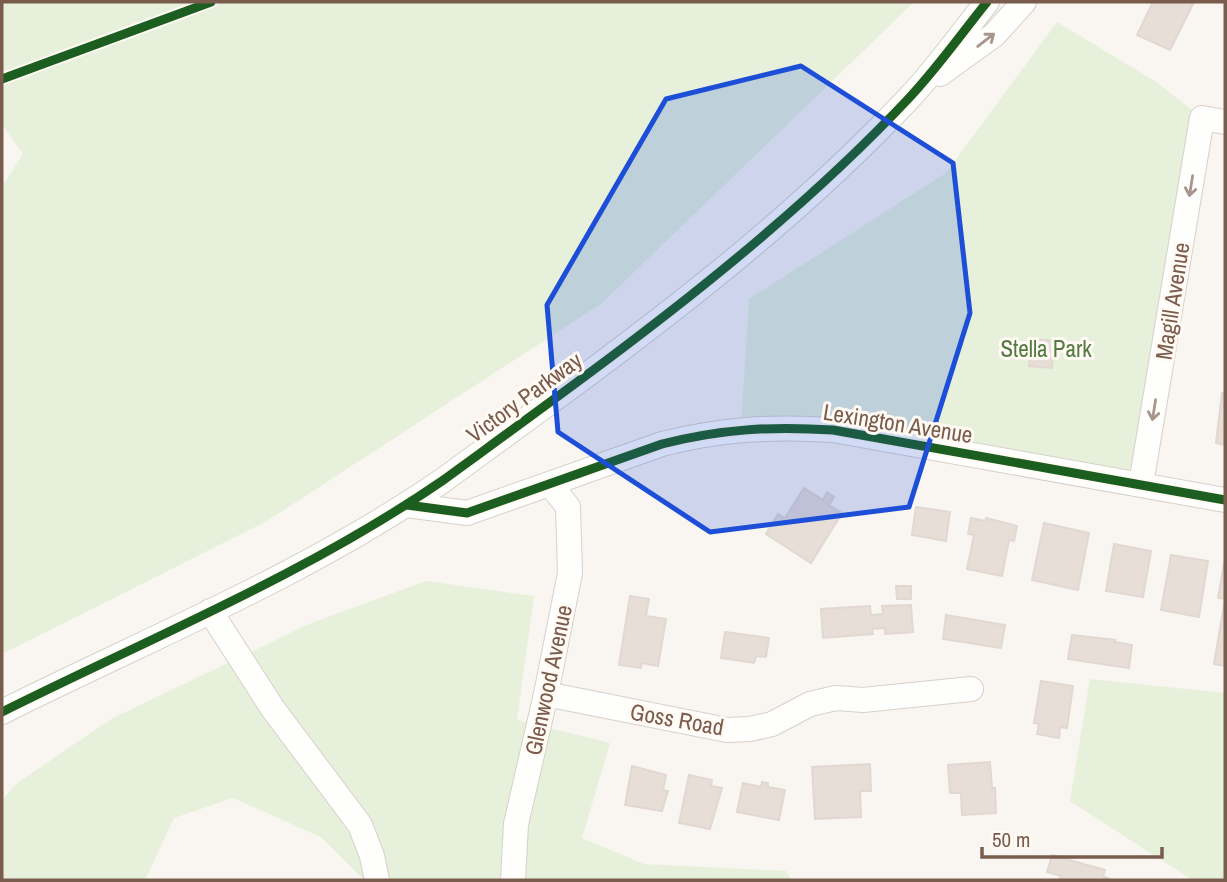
<svg xmlns="http://www.w3.org/2000/svg" width="1227" height="882" viewBox="0 0 1227 882" font-family="'Archivo Narrow',sans-serif">
<style>
.green{fill:#e7f0db}
.building{fill:#e6ded7;stroke:#e2d8d2;stroke-width:2}
.lines{fill:none;stroke-linecap:round;stroke-linejoin:round}
.minor-casing{stroke:#d7d1cb;stroke-width:26}
.minor{stroke:#fefefd;stroke-width:24}
.cycleway-casing{stroke:#fffaf3;stroke-width:13}
.cycleway{stroke:#1b5e20;stroke-width:9}
.oneway{stroke:#a8958b}
.marked{fill:#1d4ed8;fill-opacity:0.2;stroke:#1d4ed8;stroke-width:5;stroke-linejoin:round}
.labels{text-anchor:middle;dominant-baseline:central;stroke-width:6;stroke-linejoin:round;paint-order:stroke}
.street-label{font-size:23px;fill:#7a5c4d;stroke:#fffaf3}
.park-label{font-size:23px;fill:#537a41;stroke:#fffaf3}
</style>
<rect width="100%" height="100%" fill="#f9f5f0"/>
<!-- green -->
<path class="green" d="M2,2h912l-312,301 -335,218 -265,133v-467l21,-33 -21,-29z
M1057,22l101,61 44,35 -61,366 -400,-55 8,-130 197,-126z
M426,581l108,15 -17,124 93,23 -28,95 62,26 142,7 6,9h-428l-43,-43 -88,-39 -59,20 -29,62h-143v-80l15,-17 96,-65 196,-94z
M1090,679l135,14v187h-33l-122,-79z"/>
<!-- building -->
<path class="building" d="M1153,2h41l-24,48 -33,-15z
M1032,339l22,2 -2,27 -23,-2z
M1222,393h3v52l-9,-2z
M804,488l19,12 4,-8 7,5 -5,8 13,8 -31,50 -45,-29 12,-20 7,4z
M916,507l34,5 -4,29 -34,-6z
M971,518l14,3 1,-3 31,8 -3,15 -5,-1 -7,36 -35,-7 7,-34 -6,-1z
M1044,523l45,10 -11,57 -46,-10z
M1114,544l37,7 -8,46 -37,-6z
M1171,555l37,6 -9,56 -38,-7z
M1224,563l1,1v102l-11,-2 11,-65 -7,-1z
M896,586h15v13h-14z
M630,596l19,3 -3,17 20,3 -8,47 -16,-3 -1,5 -22,-3z
M911,605l2,27 -28,2v-6l-13,1 1,5 -50,4 -2,-29 49,-3 1,9 12,-1 -1,-8z
M946,615l59,10 -4,23 -58,-9z
M725,632l44,6 -3,19 -10,-1 -2,7 -33,-5z
M1072,635l43,5v2l17,3 -3,23 -61,-9z
M1041,681l32,5 -6,42 -7,-1 -1,11 -22,-4 2,-10 -5,-1z
M990,762l2,26h3l1,25 -34,2 -1,-22h-11l-2,-28z
M870,764l1,27h-11l1,26 -46,2 -3,-52z
M632,766l34,9 -3,15 5,1 -6,20 -37,-6z
M689,775l23,5 -1,6 11,2 -12,41 -31,-6z
M762,782l6,1v4l17,3 -6,30 -42,-8 6,-29 18,4z
M1052,855l53,15 -2,6 9,4h-52l1,-4 -14,-4z"/>
<g class="lines">
<!-- minor casing -->
<g class="minor-casing">
<path id="minor" d="M940,74l54,-39 30,-33
M1141,484l61,-366 23,4
M407,505l60,8 195,-69c59,-15 110,-18 171,-14l392,70
M210,611l63,98 87,116 12,31 5,24
M546,694l181,36 23,-1 22,-5 38,-20 26,-6 27,2 108,-11
M2,712c148,-74 303,-137 440,-231 163,-119 329,-236 468,-384 28,-30 52,-64 77,-95
M513,880l3,-56 30,-130 24,-121 -2,-66 -18,-23"/>
</g>
<!-- minor -->
<use href="#minor" class="minor"/>
<!-- cycleway casing -->
<g class="cycleway-casing">
<path id="cycleway" d="M2,79l209,-77
M407,505l60,8 195,-69c59,-15 110,-18 171,-14l392,70
M2,712c148,-74 303,-137 440,-231 163,-119 329,-236 468,-384 28,-30 52,-64 77,-95"/>
</g>
<!-- cycleway -->
<use href="#cycleway" class="cycleway"/>
</g>
<!-- one-way arrows -->
<defs><path id="oneway-shaft" d="M-6 0H5M1.5-3L5.5 0L1.5 3" fill="none" stroke-width="1.6" stroke-linecap="round" stroke-linejoin="round" transform="scale(1.75)"/></defs>
<g class="oneway">
<use href="#oneway-shaft" transform="translate(986 40) rotate(-38)"/>
<use href="#oneway-shaft" transform="translate(1191 186) rotate(99)"/>
<use href="#oneway-shaft" transform="translate(1154 410) rotate(99)"/>
</g>
<!-- marked area -->
<path class="marked" d="M801,66l152,97 17,150 -61,194 -199,25 -152,-100 -11,-127 119,-206z"/>
<g class="labels">
<!-- street labels -->
<g class="street-label">
<text transform="translate(1172 301) rotate(-81)">Magill Avenue</text>
<text transform="translate(524 397) rotate(-36)">Victory Parkway</text>
<text transform="translate(898 423) rotate(9)">Lexington Avenue</text>
<text transform="translate(548 680) rotate(-78)">Glenwood Avenue</text>
<text transform="translate(677 719) rotate(10)">Goss Road</text>
</g>
<!-- park labels -->
<g class="park-label">
<text x="1046" y="348">Stella Park</text>
</g>
</g>
<!-- border -->
<rect width="1227" height="882" fill="none" stroke="#7a5c4d" stroke-width="7"/>
<!-- scale -->
<path d="M982 847v10h180v-10" fill="none" stroke="#7a5c4d" stroke-width="3.5"/>
<text x="992" y="847" font-size="21" fill="#7a5c4d" stroke="#fffaf3" stroke-width="5" paint-order="stroke">50 m</text>
</svg>
